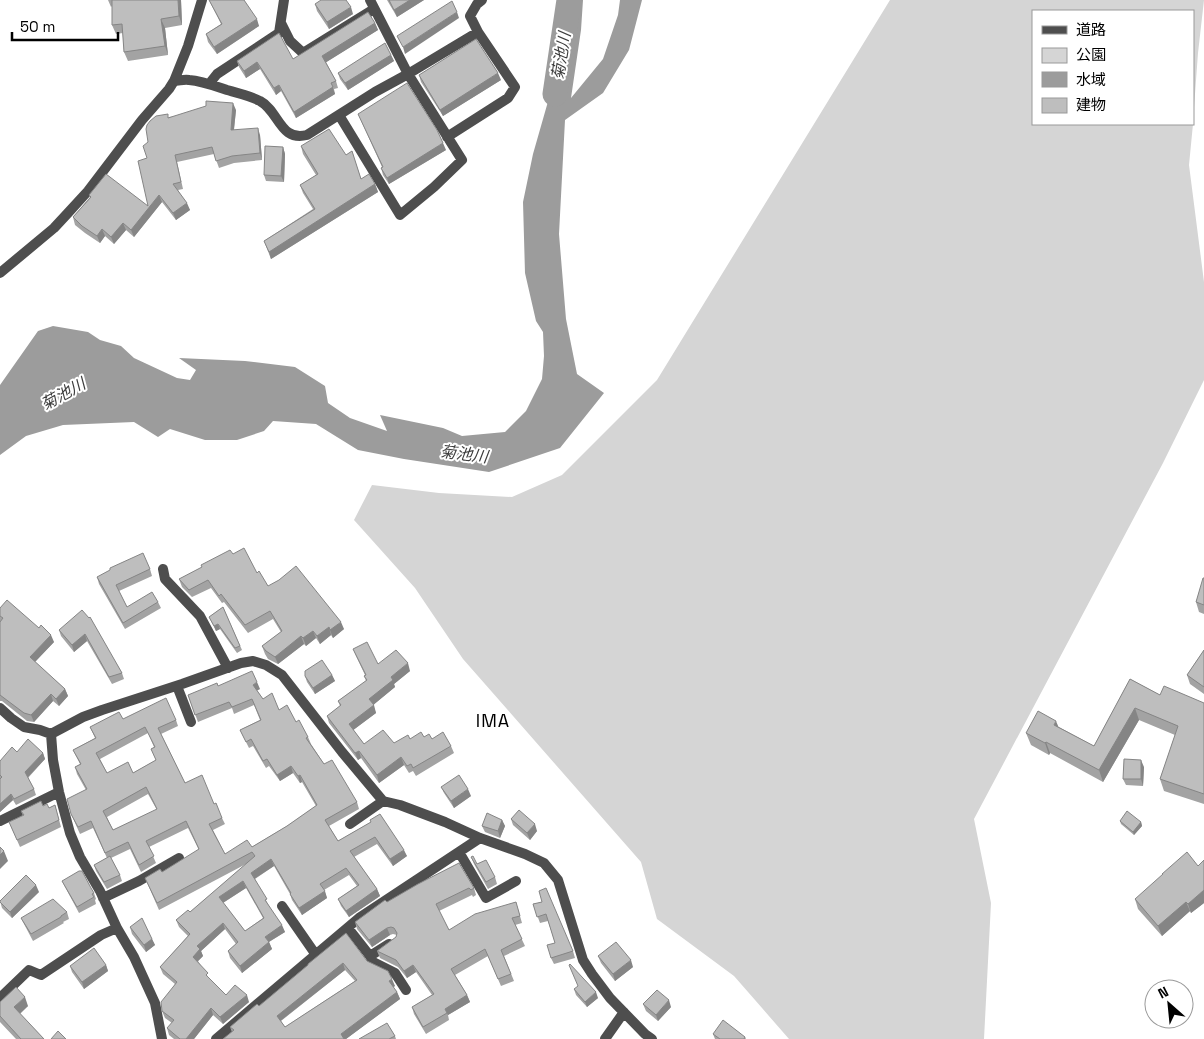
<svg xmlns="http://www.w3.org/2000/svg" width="1204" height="1039" viewBox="0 0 1204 1039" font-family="'Space Grotesk','Noto Sans JP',sans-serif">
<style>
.green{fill:#d5d5d5}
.water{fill:#9c9c9c}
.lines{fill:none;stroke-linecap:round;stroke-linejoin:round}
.river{stroke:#9c9c9c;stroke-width:25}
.minor{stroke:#4e4e4e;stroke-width:10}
.wall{fill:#a3a3a3;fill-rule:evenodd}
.shaded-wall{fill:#858585}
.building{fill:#bebebe;stroke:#858585;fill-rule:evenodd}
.labels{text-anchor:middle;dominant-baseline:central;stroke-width:4;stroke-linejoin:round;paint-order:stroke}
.water-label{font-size:16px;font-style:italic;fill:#3d3d3d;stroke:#fff}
.quarter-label{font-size:18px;letter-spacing:1px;fill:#000;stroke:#fff}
</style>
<rect width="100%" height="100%" fill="#fff"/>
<!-- green -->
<path class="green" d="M890,0h314l-6,53 -5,68v-110h-160v113h160l-4,41 15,117v98l-41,83 -189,356 17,84 -7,136h-195l-55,-63 -77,-57 -16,-57 -178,-203 -48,-71 -61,-68 18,-35 67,8 73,4 50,-22 95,-95z"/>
<!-- water -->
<path class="water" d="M577,0h6l-2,30 -10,68 32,-39 15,-44 2,-15h22l-13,50 -26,43 -38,27 -6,114 7,85 11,55 27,19 -44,55 -71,24 -85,-13 -46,-9 -42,-26 -43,-3 -9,10 -27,9h-32l-35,-11 -12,8 -24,-15 -71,3 -37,11 -26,19v-70l38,-54 15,-5 35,6 12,8 21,6 13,12 43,20 13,2 6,-10 -17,-12 66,3 50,6 30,19 3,17 22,15 37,13 -7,-16 63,13 19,8 43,-4 21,-21 16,-32 2,-23 -1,-24 -7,-11 -11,-48 -2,-71 10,-48z"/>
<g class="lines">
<!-- river -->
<path class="river" d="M555,94l14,-94"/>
<!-- minor -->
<path class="minor" d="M281,23l9,18 13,12 71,-44
M174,81c5,0 10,-2 15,-1 13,1 26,6 38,10 11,3 24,6 33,11 19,10 20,41 47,34l68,-43 33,-18 -38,-74
M209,84l8,-10 62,-41 5,-33
M339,115l61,100 34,-28 28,-27 -54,-86 70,-42 -8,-16 7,-12 5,-4
M447,137l61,-39 7,-11 -37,-55
M0,273l54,-45 13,-14 21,-23 54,-71 27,-31 5,-8 14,-35 14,-46
M163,569l2,10 35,37 28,52
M177,686l14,36
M0,708l11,10 13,9 16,3 11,4 32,-17 19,-7 80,-26 59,-21 12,-2 13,4 16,10 60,77 41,49 17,4 45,17 35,16 45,16 19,9 14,17 25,80 9,14 18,24 35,36 7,5
M51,734l2,26 6,32 11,41 10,24 20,34 17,37 17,29 21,46 7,36
M0,821l59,-29
M350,824l33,-23
M459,852l27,46 30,-17
M103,898l36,-17 40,-23
M282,906l34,49
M348,928l22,28 19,-12
M370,956l3,6 22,11 11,17
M0,998l29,-28 12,5 60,-40 16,-7
M216,1039l143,-121 121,-80
M605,1039l19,-27"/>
</g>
<!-- wall -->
<path class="wall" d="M108,0h73l1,25 -17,3 3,27 -40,6 -4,-9 -1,-19 -7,1 -4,-9v-19l-1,1z
M209,0h35l15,26 -42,28 -9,-12 -2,-8 15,-10z
M387,0h37l-27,17z
M315,4l38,10 -24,15 -12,-18z
M375,23l3,7 -52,32 10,19 2,7 -4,1 1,5 -39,24 -15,-27 -5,4 -16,-26 -14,9 -7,-11 -2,-6 56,-2z
M391,55l3,6 -46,29 -8,-11 -2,-6z
M419,75l82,5 -58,36 -22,-34z
M236,110l-2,20 26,5 2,25 -28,3 -15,5 -5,-14 -37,8 6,27 -5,1 12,20 -14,10 -14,-18 -28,35 -8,-7 -12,14 -9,-8 -5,7 -15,-10 -10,-8 -2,-8 17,-20 -1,-2 59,11 -1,-48 1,-16 21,-25z
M358,114l88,36 -57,34 -6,-9 -2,-7 1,-1z
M301,146l45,9 6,-4 9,28 14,5 3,8 -107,67 -7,-18 49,-32 -10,-16 -3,-8 16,-10 -13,-21z
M283,147l2,7 -1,28 -18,-1 -2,-6z
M233,554l24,19 11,13 76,43 -11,9 -2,-3 -11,9 -4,-6 -10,8 -2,-2 -26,20 -10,-5 -3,-5 -3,-8 19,-14 -8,-13 -25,14 -24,-31 -2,1 -11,-15 -19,9 -10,-10 -3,-8z
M150,569l2,7 -33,15 8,16 31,-5 3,6 -36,21 -26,-45 -2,-7z
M1204,578v36l-5,-2 -3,-10z
M223,607l19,43 -5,3 -17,-24 -4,2 -7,-14z
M0,608l54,34 -19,20 30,27 3,7 -9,10 -6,-5 -19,21 -7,-1 -25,-20h-2z
M89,618l33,55 2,6 -12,5 -25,-43 -13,11 -13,-16 -2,-6z
M353,649l25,15 32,7 -16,13 1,3 -22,18 3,8 -23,17 11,14 30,-1 16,-4 14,-2 8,2 19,7 3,7 -38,23 -3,-5 -4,2 -5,-8 -25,18 -18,-25 -3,2 -29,-37 -2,-7 13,-10 -2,-5 28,-20 -2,-5 1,-1 -9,-19z
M1204,650v44l-14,-10 -3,-9z
M332,675l3,6 -20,13 -8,-12 -2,-6z
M1130,679l30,16 44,8v101l-40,-13 -4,-12 15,-44 -36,-15 -36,62 -53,-29 -1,2 -18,-10 -5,-12 33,-6 35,19z
M218,686l42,3 -3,1 6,9 33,23 12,15 3,7 13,20 33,38 2,7 -30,17 9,15 33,-19 36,34 -14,10 -16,-22 -23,13 23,32 3,7 -31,21 -8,-11 -3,-7 19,-13 -8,-11 -25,15 3,8 -25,17 -10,-15 -2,-6 -16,-28 -19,13 14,27 16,26 -16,10 3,7 -30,24 -12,-15 -2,-7 8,-7 -11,-15 -24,22 2,5 -5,5 12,19 16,15 23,7 -26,22 -10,-9 -19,24h-20l-5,-4 -2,-7 5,-5 -7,-5 -3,-7 13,-27 -12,-10 -3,-7 28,-31 -9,-9 -3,-7 14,-8 56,-48 -87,46 -14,-32 17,-6 37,-22 -11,-22 -39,19 7,16 -15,9 -11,-23 -19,9 9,17 2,6 -15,8 -11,-18 -2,-6 13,-7 -14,-30 -13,6 -9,-20 15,-24 -9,-16 -2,-7 5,-3 -7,-14 22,-12 -5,-11 33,-8 53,1 2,6 -17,8 24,49 29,21 8,14 3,6 -12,6 12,24 27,-7 35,-21 29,-20 -14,-24 -2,1 -7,-10 -13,8 -11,-15 -3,2 -13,-22 -4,2 -9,-18 20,-10 -6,-15 -20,9 -2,-6 -34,14 -10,-27zM148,733l6,14 -3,2 5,11 -23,13h-26l-7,-14zM148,794l9,16 -44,20 -6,-13zM246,888l17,30 -18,13 -22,-28z
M17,752l26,1 2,6 -17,19 6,11 2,6 -20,10 -3,-5 -13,12v-51z
M1144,767l-1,19 -17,-1 -3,-6z
M441,787l30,9 -17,12 -10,-15z
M55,805l6,22 -41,20 -11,-25 14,-6 -2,-5 22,-5 6,2z
M511,819l26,12 -7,9 -17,-15z
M502,820l3,6 -5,12 -15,-6 -3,-6z
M1120,821l21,1 1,4 -8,9 -13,-11z
M471,857l6,7 18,13 2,7 -9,5 -14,-25z
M1204,860v43l-13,10 -1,-2 -28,25 -24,-27 -3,-10 63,-33z
M62,881l32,12 2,6 -1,1 1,4 -17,9 -14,-26z
M418,884l56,4 2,7 -3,2 -1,-2 -33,16 10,19 67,-28 6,21 -7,2 10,21 -21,10 10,25 -13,5 -13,-30 -33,19 12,20 3,7 -22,13 1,5 -23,14 -12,-20 -2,-7 20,-12 -16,-23 -9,6 -9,-11 -18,-9 -3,-7 19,-14 1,-2 -4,-1 -3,1 -18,12 -15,-18 -2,-7z
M39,892l-27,26 -10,-10 -2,-7z
M542,902l31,49 2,7 -21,6 -3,-6 4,-15 -7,-22 -8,2 -7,-19z
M67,912l2,7 -6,3 1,1 -31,18 -9,-17 -3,-6z
M130,927l22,12 3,6 -9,7 -14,-18z
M598,956l35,11 -18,14 -14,-18z
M367,961l28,25 -2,1 4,5 3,7 -54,40h-123l9,-7 -2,-5 29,-21 49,-41zM345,970l10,11 -70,46 -4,-6z
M106,965l2,6 -24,18 -12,-17 -2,-6z
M574,989l24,9 -11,9 -11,-12z
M0,1002l28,4 -8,8 24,25h-28l-16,-17z
M643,1004l28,3 -13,14 -12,-10z
M713,1034l32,3 1,2h-31z
M395,1036l1,3h-37z"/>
<!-- shaded-wall -->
<path class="shaded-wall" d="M178,0h3l1,25 -3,-9z
M410,0h14l-27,17 -3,-7z
M351,7l2,7 -24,15 -2,-7z
M457,12l2,6 -54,36 -2,-7z
M161,19l4,9 3,27 -3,-9z
M257,19l2,7 -42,28 -3,-7z
M375,23l3,7 -53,33 -3,-7z
M391,55l3,6 -46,29 -3,-7z
M257,62l3,7 -14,9 -2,-7z
M498,73l3,7 -58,36 -3,-6z
M331,83l4,11 -39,24 -2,-6z
M279,85l2,6 -5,4 -2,-7z
M233,103l3,7 -3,27 -2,-7z
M258,128l2,7 2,25 -2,-7z
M443,143l3,7 -57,34 -2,-6z
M283,147l2,7 -1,28 -3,-6z
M375,184l3,8 -107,67 -2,-7z
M159,195l3,7 -28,35 -3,-7z
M187,203l3,7 -14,10 -3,-7z
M123,223l3,7 -12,14 -3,-7z
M102,229l3,7 -5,7 -3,-7z
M341,622l3,7 -11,9 -3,-8z
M218,624l2,5 -4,2 -2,-5z
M329,627l2,8 -11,9 -3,-8z
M313,631l3,7 -10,8 -3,-8z
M85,634l2,7 -13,11 -2,-7z
M51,635l3,7 -21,22 -3,-7z
M301,636l3,8 -26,20 -3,-7z
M408,663l2,8 -16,13 1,3 -23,19 -3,-7 22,-22z
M332,675l3,6 -20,13 -2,-6z
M257,682l3,7 -4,2 -3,-6z
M65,689l3,7 -9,10 -3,-7z
M51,694l2,7 -19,21 -3,-7z
M374,705l2,8 -24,18 -3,-7z
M1135,708l4,12 -36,62 -4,-12z
M1056,721l5,12 -7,-8z
M1046,742l4,11 -1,2 -4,-12z
M359,751l2,7 -3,2 -3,-7z
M43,753l2,6 -18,19 -2,-6z
M401,757l3,8 -25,18 -2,-8z
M1141,760l3,7 -1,19 -2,-7z
M291,766l2,7 -13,8 -3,-6z
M300,775l2,7 -2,1 -2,-7z
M468,789l3,7 -17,12 -3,-7z
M11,794l2,6 -13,12v-8z
M502,820l3,6 -5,12 -2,-7z
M1141,822l1,4 -8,9 -1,-3z
M535,824l2,7 -7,9 -3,-7z
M404,850l3,6 -14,10 -3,-7z
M4,851l4,10 -8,8v-14z
M271,859l3,7 -20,13 -3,-6z
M243,881l3,7 -25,16 -2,-7z
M36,885l3,7 -27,26 -2,-6z
M377,889l3,7 -31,21 -3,-6z
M1204,890v13l-13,10 -3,-9z
M325,891l2,7 -25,17 -3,-7z
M1186,902l4,9 -28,25 -4,-10z
M223,923l2,6 -24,22 2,5 -7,7 -3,-6 4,-11z
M282,925l3,7 -18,11 -2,-6z
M387,928l3,7 -18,12 -3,-7z
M152,939l3,6 -9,7 -2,-7z
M269,942l3,7 -30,24 -2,-7z
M631,960l2,7 -18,14 -2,-7z
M343,963l2,7 -66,52 -2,-6z
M106,965l2,6 -24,18 -2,-7z
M413,965l3,7 -9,6 -3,-7z
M392,979l3,7 -3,2 -3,-7z
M397,992l3,7 -54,40h-3l-2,-5z
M596,992l2,6 -11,9 -2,-5z
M247,995l2,7 -26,22 -3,-7z
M467,995l3,7 -22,13 -3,-6z
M25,997l3,9 -11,10 -3,-9z
M669,1000l2,7 -13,14 -2,-6z
M211,1008l2,7 -19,24h-8z"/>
<!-- building -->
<path class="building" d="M112,0h66l1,16 -18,3 4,27 -41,6 -2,-28 -10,1z
M209,0h35l13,19 -43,28 -8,-13 16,-10z
M321,0h25l5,7 -24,15 -12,-18z
M389,0h21l-16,10z
M452,1l5,11 -54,35 -6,-11z
M368,12l7,11 -53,33 14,25 -5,2 2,4 -39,25 -15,-27 -5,3 -17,-26 -13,9 -7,-10 42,-28 14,26z
M476,39l22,34 -58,37 -21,-35z
M385,43l6,12 -46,28 -7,-10z
M407,83l30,47 6,13 -56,35 -6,-10 2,-1 -25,-53z
M206,101l27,2 -2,27 27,-2 2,25 -28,3 -16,5 -4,-14 -37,8 6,27 -8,2 14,19 -14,10 -14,-18 -28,35 -8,-7 -12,14 -9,-8 -5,7 -15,-10 -9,-9 18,-20 -2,-2 17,-21 42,32 -10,-45 9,-3 -4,-12 5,-4 -2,-13 1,-4 3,-4 6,-5 12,-2v4l38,-12z
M329,129l17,26 6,-4 9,28 8,-5 6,10 -106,68 -5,-11 51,-32 -15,-24 18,-11 -17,-28z
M265,146l18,1 -2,29 -17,-1z
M244,548l13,25 2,-2 9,15 11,-6 17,-14 45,56 -11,8 -1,-3 -12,9 -4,-5 -10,7 -2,-2 -26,21 -9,-6 -4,-5 20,-15 -12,-20 -25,14 -24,-31 -2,2 -11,-16 -19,10 -10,-11 23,-12 -1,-2 29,-15 3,4z
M143,553l7,16 -34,16 11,22 25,-15 6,10 -35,21 -26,-46 13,-7v-2z
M1203,578h1v27l-8,-3z
M7,600l32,28 2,-3 10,10 -21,22 35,32 -9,10 -5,-5 -20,21 -7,-2 -24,-18v-73l3,-4 -3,-2v-8z
M223,607l17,39 -5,2 -17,-24 -4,2 -5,-9z
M82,610l7,8 1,-1 32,56 -13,4 -24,-43 -13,11 -13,-15z
M367,642l11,22 18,-14 12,13 -17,14 2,3 -24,19 5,6 -25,19 15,20 19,-14 11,13 14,-8 2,4 11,-7 3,5 5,-3 3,5 11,-7 8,14 -38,22 -2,-4 -4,2 -6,-9 -24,18 -18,-24 -4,2 -28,-37 14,-11 -3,-4 29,-21 -3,-4 2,-1 -13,-26z
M1204,650v37l-17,-12z
M322,660l10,15 -19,13 -8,-12v-5z
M252,671l5,11 -4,3 10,14 9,-6 7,17 8,-5 9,17 3,-2 9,17 -2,1 18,26 8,-4 25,42 -32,18 13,21 33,-19 -1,-2 10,-6 24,36 -14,9 -15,-22 -25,14 27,38 -31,22 -8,-12 21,-14 -13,-17 -26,16 5,7 -26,17 -9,-14 1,-1 -20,-34 -20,14 16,26 -2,1 17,25 -17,12 4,5 -29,24 -12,-15 10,-9 -15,-19 -26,23 3,3 -7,8 15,16 -2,2 20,20 9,-10 12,10 -27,22 -9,-9 -25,31h-6l-13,-11 7,-8 -12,-9 -1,-9 16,-20 -17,-15 30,-33 -14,-14 12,-10 2,2 65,-56 -3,-4 -95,51 -12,-25 15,-9 2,3 37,-23 -13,-28 -40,20 8,15 -15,9 -11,-23 -23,11 -14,-32 -13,6 -7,-13 -4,-15 20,-10 -12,-22 6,-3 -8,-14 23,-12 -6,-11 29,-15 4,7 43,-21 10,22 -18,8 27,55 17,-8 12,29 2,-1 6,15 -13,6 16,30 22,-14 5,7 35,-21 30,-21 -17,-30 -2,1 -7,-10 -14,9 -10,-16 -4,2 -12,-22 -5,3 -6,-12 21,-10 -9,-21 -20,8 -3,-5 -34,13 -7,-20 29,-12 1,3zM145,727l10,20 -4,2 5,11 -23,13 -5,-11 -21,11 -11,-20zM146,787l11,22 -44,21 -10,-19zM243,881l21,37 -19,13 -26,-34z
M1130,679l30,16 4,-9 40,17v91l-44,-15 18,-53 -43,-18 -36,62 -53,-28 -1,1 -19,-10 12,-22 18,10 -2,4 40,21z
M28,739l15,14 -18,19 9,17 -20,10 -3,-5 -11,10v-25l2,-2 -2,-2v-14l12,-14 5,5z
M1124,759l17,1v19h-18z
M459,775l9,14 -17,12 -10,-14z
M41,801l2,5 4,-2 2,4 6,-3 4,15 -42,20 -8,-18 15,-7 -3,-4z
M519,810l16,14 -8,9 -16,-14z
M1127,811l14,11 -8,10 -13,-11z
M487,813l15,7 -4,11 -16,-5z
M0,847l4,4 -4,4z
M1187,852l11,14 6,-6v30l-16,14 -2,-2 -28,24 -23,-27 28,-25h-1z
M110,856l10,19 -16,7 -10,-17z
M473,856l4,8 9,-4 9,17 -9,5 -15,-25z
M459,863l15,25 -3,2 -2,-2 -33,16 13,26 26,-16 41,-12 4,14 -8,2 10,21 -21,11 10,24 -13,5 -13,-30 -34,20 16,26 -22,14 2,4 -24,14 -11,-20 22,-13 -21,-29 -9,6 -8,-11 -19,-9 19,-14 1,-4 -3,-5 -3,-1 -4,1 -18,12 -14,-18 30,-22 2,2 31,-18z
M79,871h3l9,17 3,5 -2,1 2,3 -17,10 -15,-26z
M26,875l10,10 -26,27 -10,-10v-1z
M546,888l27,63 -22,7 -4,-13 8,-2 -9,-29 -9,3 -4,-13 9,-2 -3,-11z
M53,899l14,13 -6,4v1l-30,17 -10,-16z
M142,918l10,21 -8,6 -14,-18z
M346,933l21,28 21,10 4,8 -3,2 8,11 -56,42 3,5h-121l11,-9 -4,-3 27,-23 2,2 49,-41v-1zM343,963l14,17 -72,47 -8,-11z
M616,942l15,18 -18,14 -15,-18z
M94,948l12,17 -24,17 -12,-16z
M570,964l26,28 -11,10 -11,-13 4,-3 -9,-21z
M16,987l9,10 -11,10 30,32h-23l-21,-23v-14z
M657,990l12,10 -13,15 -13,-11z
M723,1020l22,17 -1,2h-24l-7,-5z
M387,1023l8,13 -6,3h-30z
M58,1031l8,8h-15z"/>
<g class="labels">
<!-- water labels -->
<g class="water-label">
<text transform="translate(561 56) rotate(-81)">菊池川</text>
<text transform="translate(63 394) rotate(-29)">菊池川</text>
<text transform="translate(464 454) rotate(7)">菊池川</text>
</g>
<!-- quarter labels -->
<g class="quarter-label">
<text x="493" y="720">IMA</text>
</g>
</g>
<!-- legend -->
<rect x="1032" y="10" width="162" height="115" fill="#ffffff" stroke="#999999"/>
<rect x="1042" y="26" width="25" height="8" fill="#4e4e4e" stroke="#999999"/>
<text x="1076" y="35" font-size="15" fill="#000000">道路</text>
<rect x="1042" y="48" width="25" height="15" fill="#d5d5d5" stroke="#999999"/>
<text x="1076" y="60" font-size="15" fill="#000000">公園</text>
<rect x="1042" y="72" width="25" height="15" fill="#9c9c9c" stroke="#999999"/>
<text x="1076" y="85" font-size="15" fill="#000000">水域</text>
<rect x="1042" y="98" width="25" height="15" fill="#bebebe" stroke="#999999"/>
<text x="1076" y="110" font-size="15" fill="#000000">建物</text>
<!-- north arrow -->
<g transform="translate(1169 1004) rotate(333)"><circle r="24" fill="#ffffff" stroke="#999999"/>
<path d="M0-4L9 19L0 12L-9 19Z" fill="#000000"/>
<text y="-8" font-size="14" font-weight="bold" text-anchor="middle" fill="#000000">N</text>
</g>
<!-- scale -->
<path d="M12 32v8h106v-8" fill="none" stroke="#000000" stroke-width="2.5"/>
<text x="20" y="32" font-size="15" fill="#000000" stroke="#ffffff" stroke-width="4" paint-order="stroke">50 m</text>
</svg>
